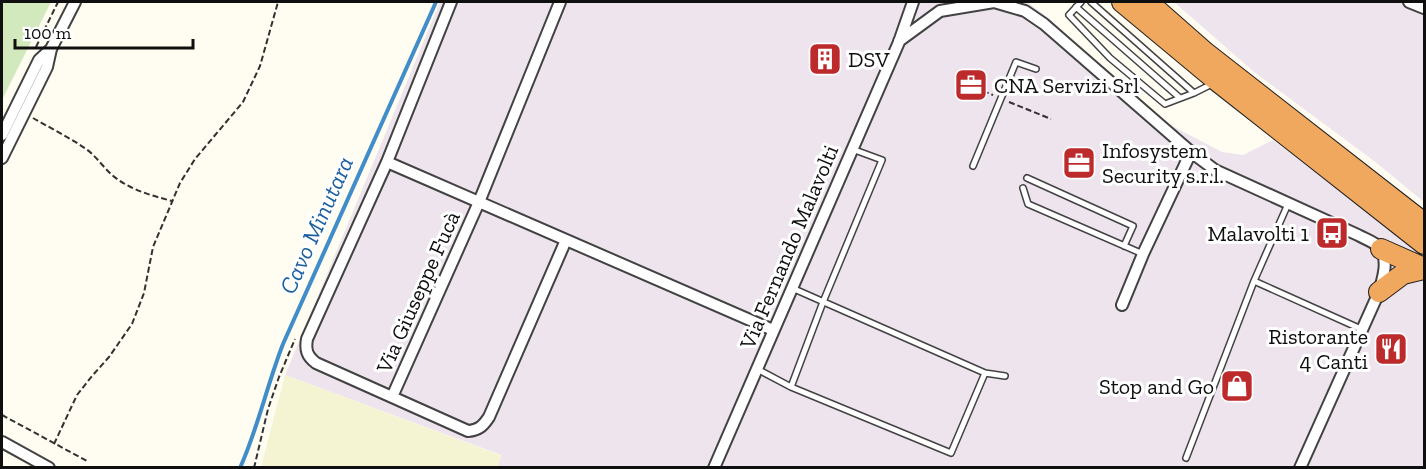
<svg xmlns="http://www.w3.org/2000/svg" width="1426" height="469" viewBox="0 0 1426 469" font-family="'Zilla Slab',serif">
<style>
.industrial{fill:#ede4ed}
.farmland{fill:#f4f3d2}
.green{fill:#d1e9bc}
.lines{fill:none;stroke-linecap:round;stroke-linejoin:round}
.stream{stroke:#408dca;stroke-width:4}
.lane-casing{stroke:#424242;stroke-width:8}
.street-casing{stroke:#424242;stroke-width:14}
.highway-casing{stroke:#202020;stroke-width:22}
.path{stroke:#313131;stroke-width:2;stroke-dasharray:6 3;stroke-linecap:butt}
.lane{stroke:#fff;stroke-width:5}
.street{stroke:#fff;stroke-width:10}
.highway{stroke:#f0a75e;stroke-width:20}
.labels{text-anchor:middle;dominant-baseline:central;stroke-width:6;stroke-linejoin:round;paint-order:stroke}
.poi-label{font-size:22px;fill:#0f0f0f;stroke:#fff;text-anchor:start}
.street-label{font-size:22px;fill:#0f0f0f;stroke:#fff}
.water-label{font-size:24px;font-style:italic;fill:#1b5f9f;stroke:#fff}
</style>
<rect width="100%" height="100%" fill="#fffdf2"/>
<!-- industrial -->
<path class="industrial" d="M440,2h587l19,14 113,103 63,33 21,3 30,-15 151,117v210h-927l4,-12 -216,-80z
M1174,2h250v200l-50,-41 -121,-90z"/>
<!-- farmland -->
<path class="farmland" d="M285,375l217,81 -5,11h-236z"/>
<!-- green -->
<path class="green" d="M2,2h49l-49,98z"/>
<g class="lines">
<!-- stream -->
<path class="stream" d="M240,468c18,-40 27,-83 43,-124l153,-342"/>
<!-- lane casing -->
<g class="lane-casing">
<path id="lane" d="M1081,2l-12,13 41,43 55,46 29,-11
M1091,2l103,91 20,-10
M1076,7l104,91
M973,166l43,-104 20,7
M1027,178l106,48 -9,20
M1023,188l5,16 115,50
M1254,281l107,48
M792,288l193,85 20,3
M757,369l34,18 160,66 34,-80
M791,387l32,-85 59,-142 -30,-11
M1186,458l68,-177 34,-77"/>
</g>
<!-- street casing -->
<g class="street-casing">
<path id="street" d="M451,2l-64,160 -80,177c-2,11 0,17 9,24l152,68c11,-1 15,-5 21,-14l77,-177
M994,2l31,9 19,13 147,128 24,18 143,65c7,4 17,7 22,13 9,12 3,31 -1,44l-79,176
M1409,2l15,6
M899,41l41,-30 54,-9
M2,135l37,-75 12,-11
M2,158l45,-91 4,-18 24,-47
M387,162l386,168
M1122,305l21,-51 48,-102
M392,397l87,-195 81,-200
M2,442l47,26
M714,468l185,-426 14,-40"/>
</g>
<!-- highway casing -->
<g class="highway-casing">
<path id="highway" d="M1122,2l95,79 207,163
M1148,2l58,51 218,170
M1381,249l43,19
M1379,292l24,-18 21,-5"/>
</g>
<!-- path -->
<path class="path" d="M36,47l22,-45
M983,91l10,4
M1009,102l42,17
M33,118c17,10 36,19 53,31 10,7 17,18 26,26 18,15 38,20 60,26
M2,415l85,46
M54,444l23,-49 15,-19 17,-19 23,-33 12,-31 9,-46 27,-64 15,-24 48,-57 17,-36 18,-64
M254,468l14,-59 11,-32 16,-38"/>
<!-- lane -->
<use href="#lane" class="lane"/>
<!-- street -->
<use href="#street" class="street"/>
<!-- highway -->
<use href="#highway" class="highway"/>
</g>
<!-- icons -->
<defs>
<g id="building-square" transform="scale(1.725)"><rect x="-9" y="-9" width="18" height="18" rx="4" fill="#bc2a2b" stroke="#fff"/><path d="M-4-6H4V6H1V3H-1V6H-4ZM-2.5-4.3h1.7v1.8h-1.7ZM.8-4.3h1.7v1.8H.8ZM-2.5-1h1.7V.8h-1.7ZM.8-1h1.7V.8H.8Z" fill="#fff"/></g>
<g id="office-square" transform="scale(1.725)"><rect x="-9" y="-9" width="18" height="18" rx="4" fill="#bc2a2b" stroke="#fff"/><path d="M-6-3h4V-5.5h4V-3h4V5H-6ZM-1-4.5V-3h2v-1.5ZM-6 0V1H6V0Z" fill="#fff"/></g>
<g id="bus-square" transform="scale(1.725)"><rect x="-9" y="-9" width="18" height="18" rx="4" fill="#bc2a2b" stroke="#fff"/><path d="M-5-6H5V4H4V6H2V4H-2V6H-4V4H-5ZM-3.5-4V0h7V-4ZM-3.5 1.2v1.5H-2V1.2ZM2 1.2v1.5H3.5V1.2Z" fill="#fff"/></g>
<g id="restaurant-square" transform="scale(1.725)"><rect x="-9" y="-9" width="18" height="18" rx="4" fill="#bc2a2b" stroke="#fff"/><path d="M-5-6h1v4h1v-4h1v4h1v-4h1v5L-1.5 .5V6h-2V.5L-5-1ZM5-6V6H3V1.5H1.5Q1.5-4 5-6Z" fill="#fff"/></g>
<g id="shop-square" transform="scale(1.725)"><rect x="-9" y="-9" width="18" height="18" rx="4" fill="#bc2a2b" stroke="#fff"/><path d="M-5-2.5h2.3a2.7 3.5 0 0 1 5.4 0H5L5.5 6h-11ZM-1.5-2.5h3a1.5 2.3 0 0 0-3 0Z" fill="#fff"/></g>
</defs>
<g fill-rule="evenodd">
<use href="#building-square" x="825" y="59"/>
<use href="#office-square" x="971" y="85"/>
<use href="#office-square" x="1079" y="163"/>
<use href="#bus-square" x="1332" y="233"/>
<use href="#restaurant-square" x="1391" y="349"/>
<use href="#shop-square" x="1237" y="386"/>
</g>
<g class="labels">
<!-- poi labels -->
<g class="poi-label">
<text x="848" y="59">DSV</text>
<text x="994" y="85">CNA Servizi Srl</text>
<text x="1102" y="150">Infosystem<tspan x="1102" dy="25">Security s.r.l.</tspan></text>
<text x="1309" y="233" text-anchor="end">Malavolti 1</text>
<text x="1368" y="336" text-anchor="end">Ristorante<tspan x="1368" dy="25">4 Canti</tspan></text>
<text x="1214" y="386" text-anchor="end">Stop and Go</text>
</g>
<!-- street labels -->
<g class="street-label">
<text transform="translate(789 247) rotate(-67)">Via Fernando Malavolti</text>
<text transform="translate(418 292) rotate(-66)">Via Giuseppe Fucà</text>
</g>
<!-- water labels -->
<g class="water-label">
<text transform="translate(316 225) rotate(-66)">Cavo Minutara</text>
</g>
</g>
<!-- border -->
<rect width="1426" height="469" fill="none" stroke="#0f0f0f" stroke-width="6"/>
<!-- scale -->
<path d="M15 39v9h178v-9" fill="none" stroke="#0f0f0f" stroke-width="3"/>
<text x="24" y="39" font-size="18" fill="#0f0f0f" stroke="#ffffff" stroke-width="4.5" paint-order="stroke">100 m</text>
</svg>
